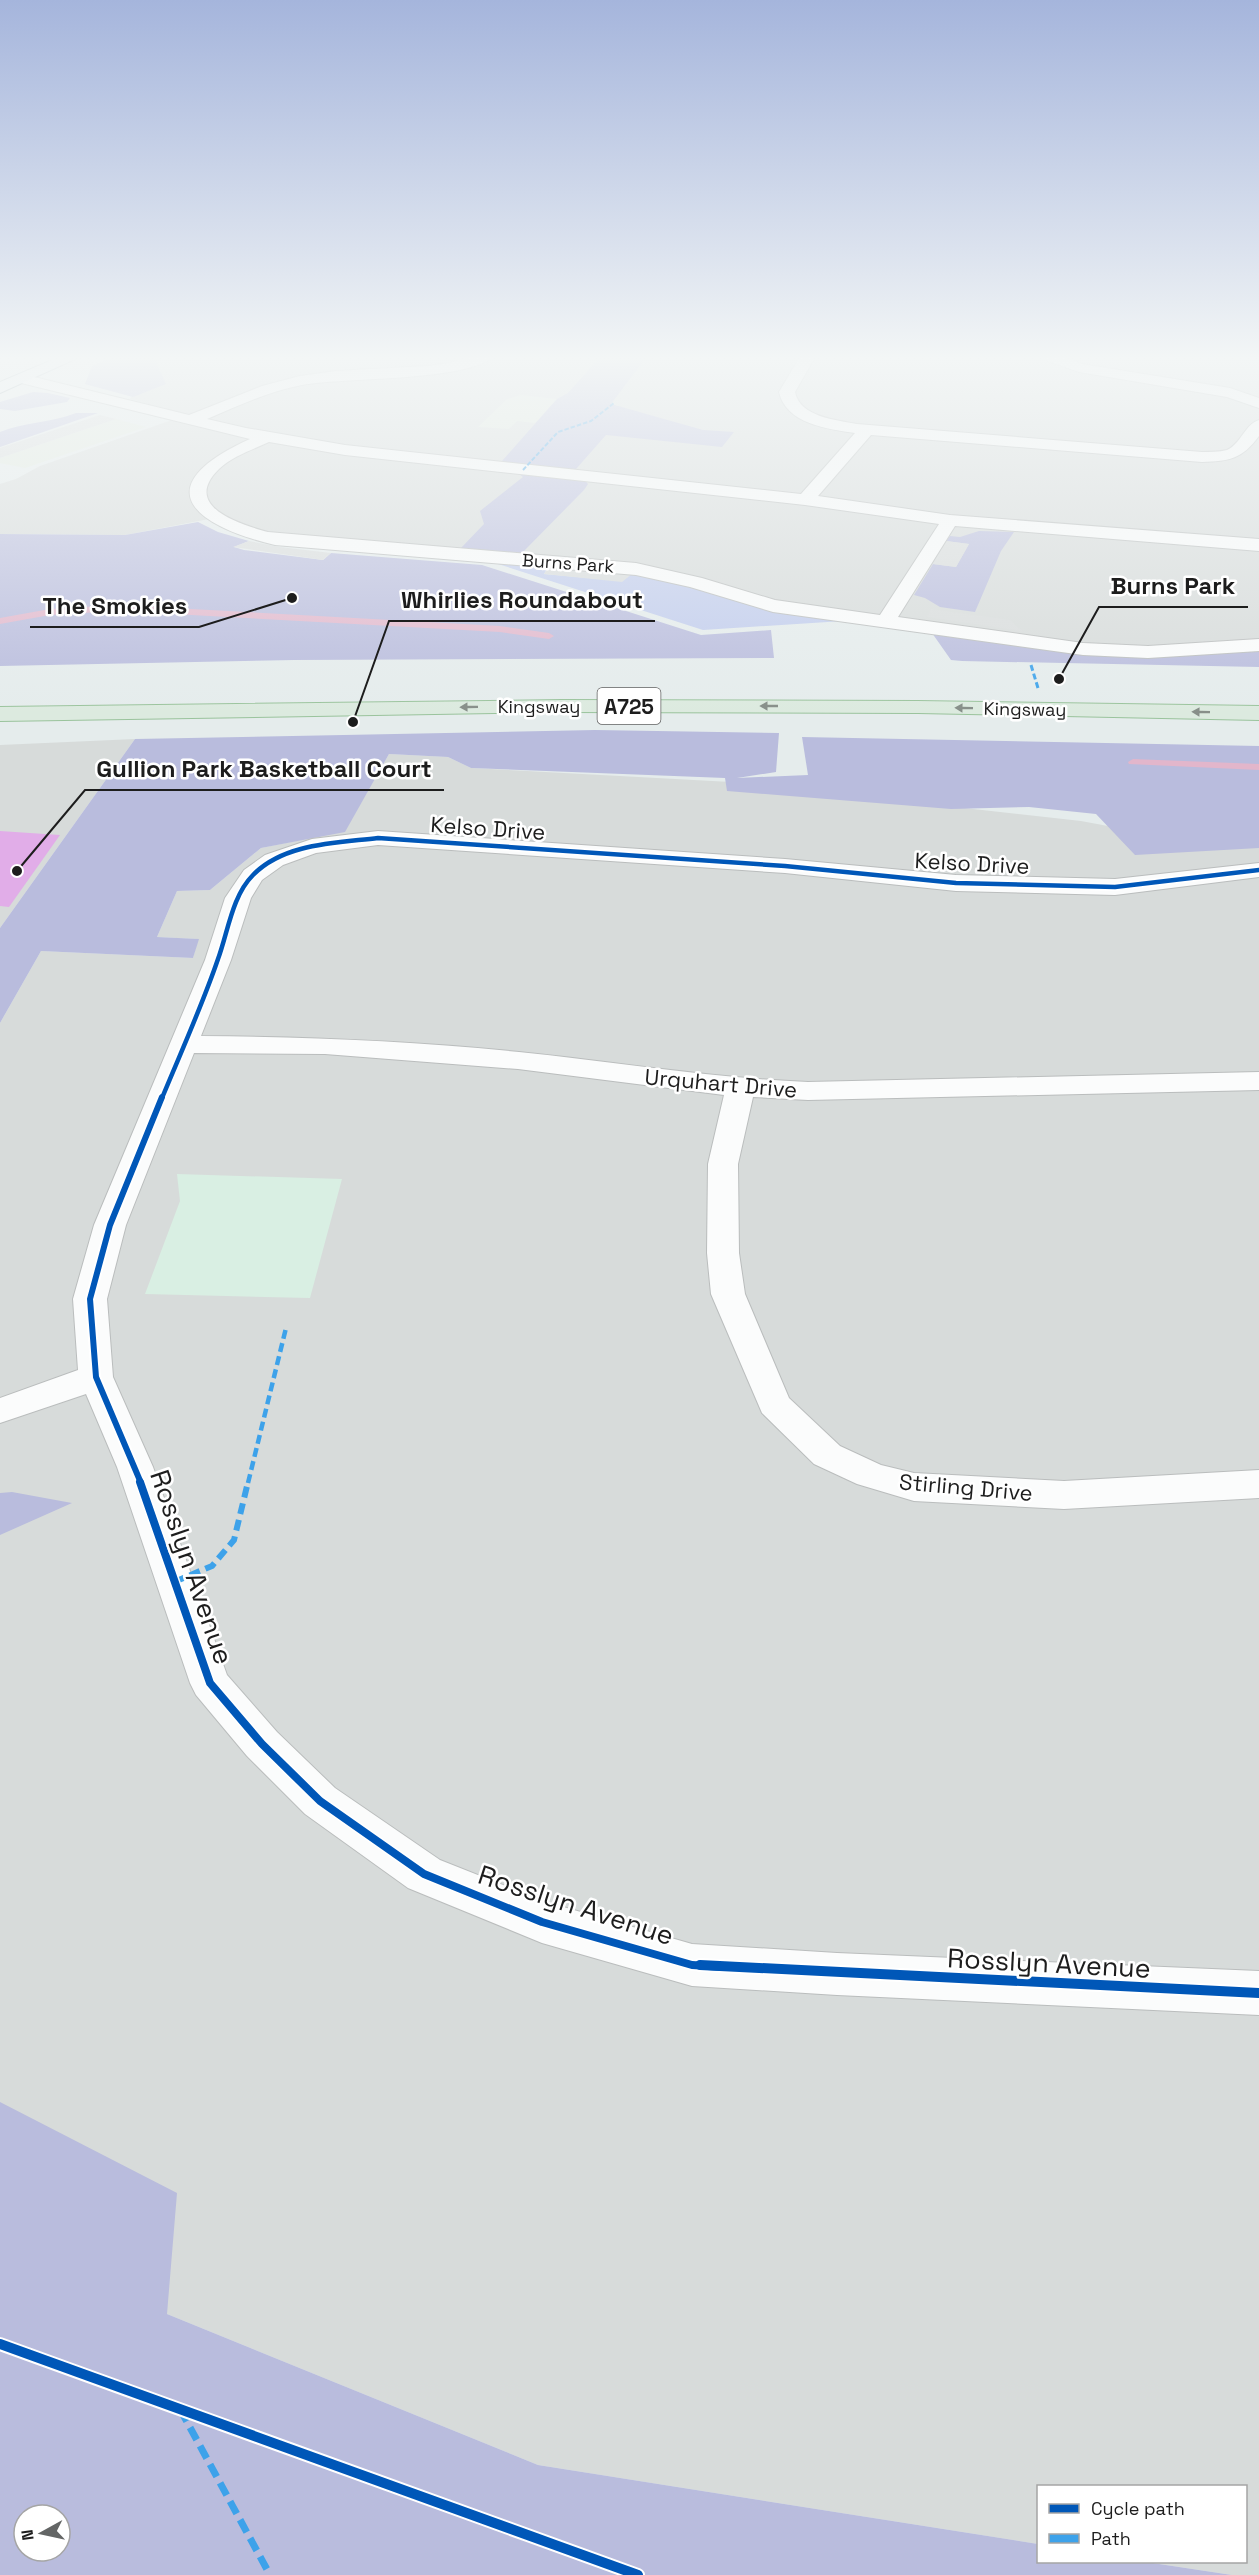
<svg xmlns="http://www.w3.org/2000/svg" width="1259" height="2575" viewBox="0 0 1259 2575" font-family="'Space Grotesk',sans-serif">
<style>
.residential{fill:#d7dbda}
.commercial{fill:#d9efe3}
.industrial{fill:#e1eade}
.grass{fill:#c1cced}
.forest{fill:#b9bcdd;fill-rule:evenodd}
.pitch{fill:#e1ade8}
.parking{fill:#d9dcdc}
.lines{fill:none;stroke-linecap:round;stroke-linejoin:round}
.stream{fill:#e2b6cb;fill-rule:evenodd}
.street-casing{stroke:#babdbd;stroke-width:2}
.secondary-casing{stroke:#7c8d97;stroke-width:2}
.highway-casing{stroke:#9ac39c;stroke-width:2}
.street{fill:#fbfcfc;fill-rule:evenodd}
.secondary{fill:#e9eff3;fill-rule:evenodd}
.highway{fill:#dceadf;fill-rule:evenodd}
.quiet-far4{stroke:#3da2ea;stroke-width:2;stroke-dasharray:4.5 2;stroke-linecap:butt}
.quiet-far3{stroke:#3da2ea;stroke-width:3;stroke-dasharray:6 3;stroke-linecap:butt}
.quiet-far2{stroke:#3da2ea;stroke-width:4.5;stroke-dasharray:9 4.5;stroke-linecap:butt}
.quiet-far1{stroke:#3da2ea;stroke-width:6;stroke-dasharray:11 6;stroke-linecap:butt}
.quiet{stroke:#3da2ea;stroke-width:7;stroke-dasharray:14 7;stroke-linecap:butt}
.cycleway-far3-casing{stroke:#fff;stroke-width:8}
.cycleway-far2-casing{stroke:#fff;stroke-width:10}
.cycleway-far1-casing{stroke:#fff;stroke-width:11}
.cycleway-casing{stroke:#fff;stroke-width:14}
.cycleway-far3{stroke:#0057b8;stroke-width:4.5}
.cycleway-far2{stroke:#0057b8;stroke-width:6}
.cycleway-far1{stroke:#0057b8;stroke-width:8}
.cycleway{stroke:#0057b8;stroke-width:10}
.oneway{fill:#868e88}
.labels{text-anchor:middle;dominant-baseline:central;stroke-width:5;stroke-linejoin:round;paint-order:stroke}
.far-street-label{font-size:18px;fill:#1d1d1d;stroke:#fff}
.shield{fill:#fff;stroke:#616161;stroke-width:1.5}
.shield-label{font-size:21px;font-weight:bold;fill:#1d1d1d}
.street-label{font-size:22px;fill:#1d1d1d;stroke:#fff}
.near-street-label{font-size:27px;fill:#1d1d1d;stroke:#fff}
.leader{fill:none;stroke:#1d1d1d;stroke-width:2}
.callout-dot{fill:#1d1d1d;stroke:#fff;stroke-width:2}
.callout-label{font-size:24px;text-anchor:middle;font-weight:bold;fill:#1d1d1d;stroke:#fff;stroke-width:5;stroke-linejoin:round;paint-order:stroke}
</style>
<rect width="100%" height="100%" fill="#e5ecec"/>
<!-- residential -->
<path class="residential" d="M118,355h1141v286l-115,6 -45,-1 -324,-44 -71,-23 -53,-12 -375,-33 -35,-10 -16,-8 -100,19 -125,-1v-50l16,-5 24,-13 132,-46 1,-9 -43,-12 2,-3 -47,-12 7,-18z
M135,739l-135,189v-183z
M389,754l59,3 23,11 260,14 350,39 134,25 44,2v1727h-27l-86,-13h100v-76h-208v58l-500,-79 -538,-219v-1223l41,-72 152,7 5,-19 -41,-2 20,-46 33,-1 51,-42 84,-17z"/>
<!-- commercial -->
<path class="commercial" d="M177,1174l165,5 -32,119 -165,-4 35,-93z"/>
<!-- industrial -->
<path class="industrial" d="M521,395l36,4 -22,24 -18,-2 -8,8 -31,-2 29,-28z
M116,419l30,8 -121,41 -25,-5v-5z"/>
<!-- grass -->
<path class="grass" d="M499,562l50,4 -5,8 56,5 32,-5 75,16 55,19 81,12 -140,9 -205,-66z"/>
<!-- forest -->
<path class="forest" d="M118,355h35l13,29 -33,13 -48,-13 7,-18z
M602,355h46l-37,49 92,26 31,2 -12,15 -116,-12 -30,34 12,15 -4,6 -62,63 -61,-5 23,-24 -4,-13 43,-34 -21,-16 55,-62 11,-6z
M33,392l15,1 22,5 -3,4 -52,9 -15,-2v-7z
M76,413h22l-98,34v-15c24,-10 51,-9 76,-19z
M198,522l20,10 31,9 -15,6 10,3 79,10 8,-7 151,12 219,70 70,-5 3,28 -480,2 -294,6v-132l125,1z
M979,531l35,1 -13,19 -26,61 -35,-5 -15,-9 -11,-3 19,-31 23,3 13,-23 -23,-3 4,-5 10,1z
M932,633l175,23 45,1 107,-6v16l-297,-6 -11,-1z
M595,730l184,3 -3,39 -39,6 71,-3 -6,-38 457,9v102l-124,7 -39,-41 -67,-7 -78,2 -224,-18 -2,-13 -254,-10 -23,-11 -59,-3 -44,78 -84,16 -51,42 -33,1 -20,46 42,2 -6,19 -152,-7 -41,72v-95l135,-189z
M12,1492l60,11 -72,32v-42z
M0,2102l177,91 -10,121 371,151 500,79v18h108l86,13h-1232zM24,2515h36v36h-36z"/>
<!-- pitch -->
<path class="pitch" d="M0,831l60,4 -51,72 -9,-1z"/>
<!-- parking -->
<path class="parking" d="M100,415l16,4 -116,39v-10z
M249,541l31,6 51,6 -8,7 -90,-13z
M946,541l23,3 -13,23 -23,-3z
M549,566l83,8 -10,8 -78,-8z
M931,609l79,11 12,11 -95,-14z"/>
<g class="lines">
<!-- stream -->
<path class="stream" d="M117,605l383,21 49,7 5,3 -5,3 -49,-7 -383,-21 -67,4 -50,9v-6l50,-9z
M1133,759l126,5v6l-130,-6 -1,-2z"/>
<!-- street casing -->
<g class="street-casing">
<path id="street" d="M474,355h21c-25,27 -152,22 -193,30 -33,6 -64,21 -95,34l39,9 99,17 456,49 54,-61c-27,-4 -69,-9 -76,-41l22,-37h15l-21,37c5,25 41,28 62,32l345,28c8,0 17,0 25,-2 14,-6 18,-26 32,-30v16c-17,23 -29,25 -57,26l-331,-27 -53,61 132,19 309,24v12l-304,-25 -57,91 185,26 65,3 111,-7v12l-111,7 -65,-3 -310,-43 -83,-25 -54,-12 -361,-30c-84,-20 -129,-59 -25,-106l-233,-57 -3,-3 8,-5 167,41 73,-29 38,-10 36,-5 92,-5 22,-3zM269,442l76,13 460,50 134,19 -59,91 -105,-15 -73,-22 -66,-15 -368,-31c-29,-8 -87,-26 -49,-63 14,-13 33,-19 50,-27z
M1038,355h21l23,9 148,24 29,10v10l-32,-11 -148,-25 -39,-14z
M378,831l407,28 171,16 159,4 144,-16v14l-144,18 -159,-4 -171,-18 -407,-28 -62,8 -33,12 -21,15 -11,18 -20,62 -30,76c106,1 212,5 318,16 97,10 192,26 289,30l451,-10v18l-451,10 -55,-3 -15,67 1,89 6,41 44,104 51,48 41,19 33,8 150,8 195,-11v28l-195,11 -150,-8 -57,-17 -43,-20 -52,-51 -51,-119 -4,-41 1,-89 16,-69 -206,-26 -193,-15 -131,-1 -68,172 -19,74 6,78 40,90 74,208 50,57 58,56 105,72 106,42 146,42 145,9 422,18v44l-422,-20 -145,-9 -150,-43 -134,-55 -103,-74 -58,-58 -51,-61 -6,-12 -73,-216 -31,-73 -86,29v-25l78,-28 -5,-71 21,-74 111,-265 20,-62 19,-28 21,-15 47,-16z"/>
</g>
<!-- secondary casing -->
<g class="secondary-casing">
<path id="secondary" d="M64,355h20l-84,38v-11z"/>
</g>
<!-- highway casing -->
<g class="highway-casing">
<path id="highway" d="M562,700l356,1 341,5v14l-341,-7 -356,-1 -562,9v-14z"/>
</g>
<!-- street -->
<use href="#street" class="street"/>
<!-- secondary -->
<use href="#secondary" class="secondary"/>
<!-- highway -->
<use href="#highway" class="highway"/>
<!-- quiet-far4 -->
<path class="quiet-far4" d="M523,470l35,-38 33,-11 23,-18"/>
<!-- quiet-far3 -->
<path class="quiet-far3" d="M1031,665l7,23"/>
<!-- quiet-far2 -->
<path class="quiet-far2" d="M248,1483l38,-155"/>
<!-- quiet-far1 -->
<path class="quiet-far1" d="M174,1582l38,-16 22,-26 14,-58"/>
<!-- quiet -->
<path class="quiet" d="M180,2409l90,166"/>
<!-- cycleway-far3 casing -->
<g class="cycleway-far3-casing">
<path id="cycleway-far3" d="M162,1098c19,-46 40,-92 56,-139 10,-27 14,-63 35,-84 31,-32 84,-32 125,-37l407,28 171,17 159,4 144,-17"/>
</g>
<!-- cycleway-far2 casing -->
<g class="cycleway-far2-casing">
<path id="cycleway-far2" d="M141,1483l-45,-106 -6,-78 20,-74 52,-128"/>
</g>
<!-- cycleway-far1 casing -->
<g class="cycleway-far1-casing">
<path id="cycleway-far1" d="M140,1482l70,201 52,61 58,57 104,73 118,48 150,43 32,2"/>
</g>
<!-- cycleway casing -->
<g class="cycleway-casing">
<path id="cycleway" d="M700,1965l559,28
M0,2344l638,231"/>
</g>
<!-- cycleway-far3 -->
<use href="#cycleway-far3" class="cycleway-far3"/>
<!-- cycleway-far2 -->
<use href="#cycleway-far2" class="cycleway-far2"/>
<!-- cycleway-far1 -->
<use href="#cycleway-far1" class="cycleway-far1"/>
<!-- cycleway -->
<use href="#cycleway" class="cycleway"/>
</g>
<!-- one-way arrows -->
<defs><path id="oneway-solid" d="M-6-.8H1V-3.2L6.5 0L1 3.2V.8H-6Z" transform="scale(1.5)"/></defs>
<g class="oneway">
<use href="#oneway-solid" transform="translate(769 706) rotate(-180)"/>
<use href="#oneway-solid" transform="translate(469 707) rotate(179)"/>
<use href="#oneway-solid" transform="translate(964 708) rotate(-179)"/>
<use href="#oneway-solid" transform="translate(1201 712) rotate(-179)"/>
</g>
<!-- sky -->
<linearGradient id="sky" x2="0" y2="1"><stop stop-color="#a5b5dc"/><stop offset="0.5" stop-color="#f3f6f6"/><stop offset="1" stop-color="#f3f6f6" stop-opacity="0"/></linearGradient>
<rect width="1259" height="716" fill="url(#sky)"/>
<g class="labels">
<!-- far-street labels -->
<g class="far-street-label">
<text transform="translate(568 563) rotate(4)">Burns Park</text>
<text x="539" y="706">Kingsway</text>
<text transform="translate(1025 709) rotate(1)">Kingsway</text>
</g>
<!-- shield labels -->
<rect class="shield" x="597.5" y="688" width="63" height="36" rx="4.5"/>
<g class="shield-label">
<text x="629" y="706">A725</text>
</g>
<!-- street labels -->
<g class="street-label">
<text transform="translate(488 828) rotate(4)">Kelso Drive</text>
<text transform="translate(972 863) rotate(3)">Kelso Drive</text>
<text transform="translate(721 1083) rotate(5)">Urquhart Drive</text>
<text transform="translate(966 1487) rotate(5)">Stirling Drive</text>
</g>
<!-- near-street labels -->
<g class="near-street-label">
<text transform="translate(192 1567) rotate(71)">Rosslyn Avenue</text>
<text transform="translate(576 1905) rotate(18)">Rosslyn Avenue</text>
<text transform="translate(1049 1963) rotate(3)">Rosslyn Avenue</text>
</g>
</g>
<!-- callouts -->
<path class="leader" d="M1059 679L1099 607H1248M353 722L389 621H655M292 598L199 627H30M17 871L85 790H444"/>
<g class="callout-dot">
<circle cx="1059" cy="679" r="6"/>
<circle cx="353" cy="722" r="6"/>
<circle cx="292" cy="598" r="6"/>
<circle cx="17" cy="871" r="6"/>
</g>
<g class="callout-label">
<text x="1173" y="594">Burns Park</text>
<text x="522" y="608">Whirlies Roundabout</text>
<text x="115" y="614">The Smokies</text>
<text x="264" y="777">Gullion Park Basketball Court</text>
</g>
<!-- legend -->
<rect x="1037" y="2485" width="210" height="78" fill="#ffffff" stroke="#a5a5a5" stroke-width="1.5"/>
<rect x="1049" y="2504" width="30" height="9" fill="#0057b8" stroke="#a5a5a5" stroke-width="1.5"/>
<text x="1091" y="2515" font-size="18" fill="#1d1d1d">Cycle path</text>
<rect x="1049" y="2534" width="30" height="9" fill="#3da2ea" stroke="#a5a5a5" stroke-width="1.5"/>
<text x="1091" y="2545" font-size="18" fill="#1d1d1d">Path</text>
<!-- north arrow -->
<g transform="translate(42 2533) rotate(262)"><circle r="28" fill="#ffffff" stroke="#a5a5a5" stroke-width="1.5"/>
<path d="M0-4.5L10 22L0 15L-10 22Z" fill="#636565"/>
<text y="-9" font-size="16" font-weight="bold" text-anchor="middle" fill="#1d1d1d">N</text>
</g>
</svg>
